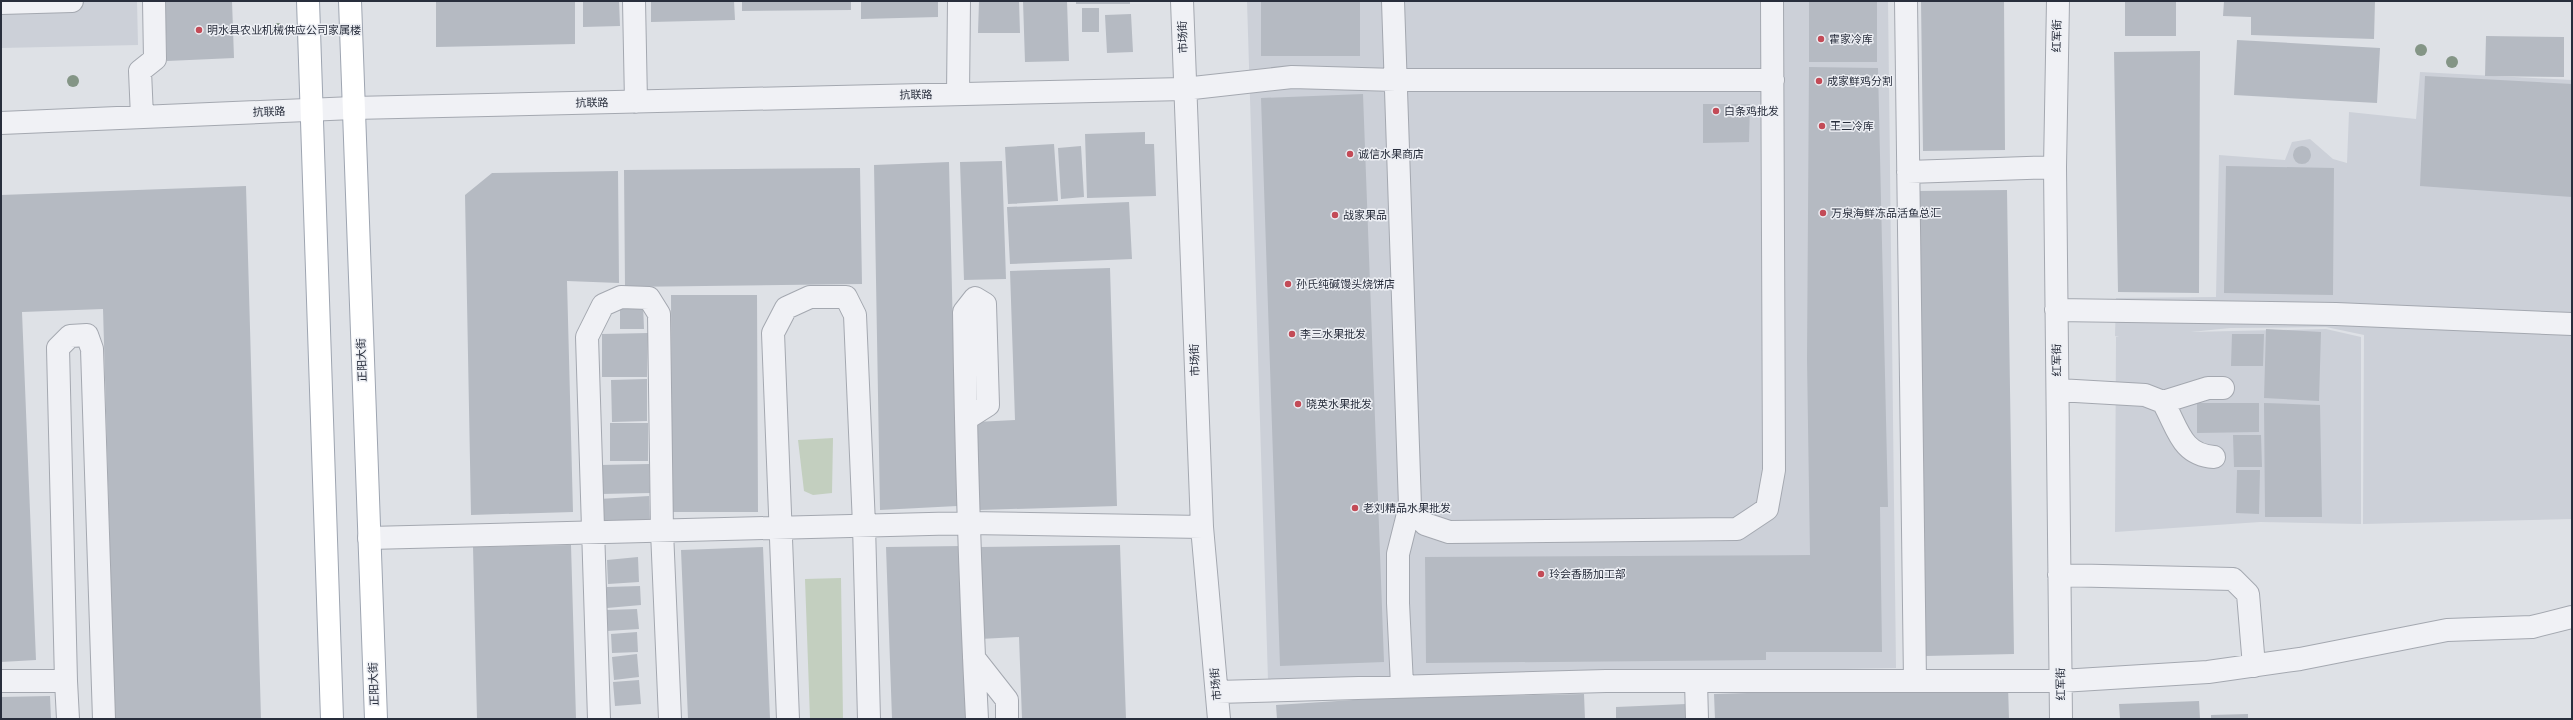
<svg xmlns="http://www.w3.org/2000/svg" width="2573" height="720" viewBox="0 0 2573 720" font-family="Rubik,'Noto Sans SC',sans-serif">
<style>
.built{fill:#ccd0d8}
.green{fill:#c3cfbf}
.building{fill:#b5bac2}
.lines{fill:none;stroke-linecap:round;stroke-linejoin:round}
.minor-casing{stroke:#a4a8b0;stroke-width:24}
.major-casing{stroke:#9ea5b1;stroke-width:24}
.minor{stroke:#f0f1f5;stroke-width:22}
.major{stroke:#fff;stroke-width:22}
.tree{fill:#849586}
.poi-dot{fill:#c34b57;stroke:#edeff4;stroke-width:1.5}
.labels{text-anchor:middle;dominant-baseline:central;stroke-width:3;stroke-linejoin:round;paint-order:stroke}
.poi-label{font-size:11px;fill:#282e3c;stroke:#edeff4;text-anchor:start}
.street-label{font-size:11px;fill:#282e3c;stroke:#edeff4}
</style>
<rect width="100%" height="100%" fill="#dee1e6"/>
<!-- built -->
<path class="built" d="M1,1h136l1,44 -137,3z
M1247,1h641l8,667 -628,12z
M2420,72l152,8v439l-209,5 1,-189 -38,-8 -96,1 -39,4 135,-3 35,8v187l-101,-2 -145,10 1,-195h3l-4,-1 1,-38 100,-1 3,-142 66,5 7,-18 18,-3 23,20 14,4 2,-51 67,7z"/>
<!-- green -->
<path class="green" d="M833,438l-1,55 -19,2 -9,-4 -6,-51z
M841,578l2,141h-33l-5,-140z"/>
<!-- building -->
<path class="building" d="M165,1h67l2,57 -67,3z
M436,1h139v43l-139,3z
M583,1h36l1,25 -37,1z
M651,1h83l1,19 -84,2z
M742,1h109v9l-109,1z
M861,1h77v16l-77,2z
M979,1h40l1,32h-42z
M1023,1h44l2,60 -44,1z
M1076,1h54v3h-54z
M1261,1h99v55h-99z
M1809,1h68v61h-68z
M1921,1h83l1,149 -82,1z
M2125,1h51v35h-51z
M2224,1h151l-1,38 -123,-4v-18l-28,-1z
M1082,8h17v24h-17z
M1131,14l2,38 -26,1 -2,-38z
M2486,36l78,1v40l-79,-1z
M2237,40l143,8 -3,55 -143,-8z
M2200,51l-1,242 -81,-1 -4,-240z
M1809,67l69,1 10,439h-8l2,145h-116v8l-340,3 -1,-106 385,-2 -3,-196z
M2425,76l147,8v113l-152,-11z
M1363,94l21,568 -104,4 -19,-568z
M1703,104h47l-1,38 -46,1z
M1145,132v12h9l2,52 -69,2 -2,-64z
M1054,144l4,57 -50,3 -3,-57z
M1081,146l3,51 -23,2 -3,-51z
M2293 155a9 9 0 1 1 18 0a9 9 0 1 1-18 0Z
M1002,161l4,118 -42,1 -4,-118z
M949,162l8,344 -77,4 -6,-345z
M2226,166l108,2 -1,127 -109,-2z
M860,168l2,116 -237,3 -1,-117z
M618,171l1,112 -52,-2 6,231 -102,3 -6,-320 27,-22z
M246,186l15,533h-146l-12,-410 -81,3 14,348 -35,2v-467z
M2007,190l7,464 -89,2 -7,-465z
M1129,202l3,57 -122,5 -3,-57z
M1110,268l7,238 -138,4 -3,-88 39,-2 -5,-149z
M671,295h86l1,217h-86z
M643,304l1,25h-24v-24z
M2266,329l55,3 -2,69 -55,-3z
M648,333l-1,44h-45v-43z
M2232,334h32l-1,32h-32z
M647,379v42l-35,1 -1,-42z
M2197,403h62v29l-62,1z
M2264,403l56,2 2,112h-57z
M610,423h38v38h-38z
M2233,435h28l1,32h-28z
M649,464l1,29 -49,1 -1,-29z
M2237,470h23l-1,44 -23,-1z
M649,496l1,28 -50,2 -1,-27z
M571,545l5,174h-99l-4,-172z
M1120,545l6,174h-104l-3,-82 -39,2v-92z
M962,546l6,173h-76l-6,-172z
M763,547l7,172h-82l-7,-169z
M638,557l1,25 -31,2 -1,-24z
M640,586l1,19 -34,3v-21z
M637,609l2,20 -32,2v-21z
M637,632l1,20 -26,1 -1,-19z
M637,654l2,23 -25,3 -2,-23z
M639,680l2,24 -26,2 -2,-24z
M2008,685l1,34h-294l-1,-25z
M1584,694l1,25h-308l-1,-14 108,-7z
M50,696l1,23h-50v-22z
M2199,701l1,18h-80l-1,-15z
M1686,704l1,15h-71v-12z
M2248,714v5h-37v-4z"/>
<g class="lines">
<!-- minor casing -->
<g class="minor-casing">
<path id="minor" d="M634,1l2,101
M1182,1l20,526 17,192
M1393,1l17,505 15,18 24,8 288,-3 30,-20 7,-39 -2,-469
M1906,1l9,680
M2058,1l-3,166 6,552
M1,3l71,-2
M958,94l1,-93
M142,117l-2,-46 15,-12 -1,-58
M1,123l352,-15 831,-19 108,-12 104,3h377
M1908,172l147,-5
M2056,310l280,4 236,10
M2058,390l87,5 18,7c15,26 18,53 51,55
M2163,402l45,-14h15
M966,419l22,-14 -3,-101 -10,-6 -11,14c2,136 6,271 13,407
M369,538l599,-15 234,4
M2059,575l174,4 15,15 6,72
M974,658l33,42v19
M1,681h65l2,38
M66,681l-8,-333 12,-12 17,-1 5,14 12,370
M1696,681l1,38
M1402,685l-4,-82v-49l12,-48
M1217,692l389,-11h455l147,-9 92,-13 147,-29 85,-3 40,-10
M599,719l-12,-382 16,-32 18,-8 28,1 10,16 3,217 8,188
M788,719l-15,-386 13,-25 24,-11h36l9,18 9,210 5,194"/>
</g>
<!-- major casing -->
<g class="major-casing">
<path id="major" d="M308,1l24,718
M350,1l26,718"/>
</g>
<!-- minor -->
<use href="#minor" class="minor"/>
<!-- major -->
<use href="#major" class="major"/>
</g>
<!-- trees -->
<g class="tree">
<circle cx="278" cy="29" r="6"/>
<circle cx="2421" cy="50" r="6"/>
<circle cx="2452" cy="62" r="6"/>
<circle cx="73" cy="81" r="6"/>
</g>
<!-- markers -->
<g class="poi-dot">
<circle cx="199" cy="30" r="4"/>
<circle cx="1821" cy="39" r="4"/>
<circle cx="1819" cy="81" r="4"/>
<circle cx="1716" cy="111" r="4"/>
<circle cx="1822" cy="126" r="4"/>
<circle cx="1350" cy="154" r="4"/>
<circle cx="1823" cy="213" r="4"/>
<circle cx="1335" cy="215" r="4"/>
<circle cx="1288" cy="284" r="4"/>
<circle cx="1292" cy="334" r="4"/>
<circle cx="1298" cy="404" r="4"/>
<circle cx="1355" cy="508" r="4"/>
<circle cx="1541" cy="574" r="4"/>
</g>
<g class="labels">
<!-- poi labels -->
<g class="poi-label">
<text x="207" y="30">明水县农业机械供应公司家属楼</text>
<text x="1829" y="39">霍家冷库</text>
<text x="1827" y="81">成家鲜鸡分割</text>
<text x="1724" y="111">白条鸡批发</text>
<text x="1830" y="126">王二冷库</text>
<text x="1358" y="154">诚信水果商店</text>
<text x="1831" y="213">万泉海鲜冻品活鱼总汇</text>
<text x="1343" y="215">战家果品</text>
<text x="1296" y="284">孙氏纯碱馒头烧饼店</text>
<text x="1300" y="334">李三水果批发</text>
<text x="1306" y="404">晓英水果批发</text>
<text x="1363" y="508">老刘精品水果批发</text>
<text x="1549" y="574">玲会香肠加工部</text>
</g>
<!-- street labels -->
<g class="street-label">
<text transform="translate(2057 36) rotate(-89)">红军街</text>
<text transform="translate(1183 37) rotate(-92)">市场街</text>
<text transform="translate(916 95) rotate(-1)">抗联路</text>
<text transform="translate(592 103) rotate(-1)">抗联路</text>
<text transform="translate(269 112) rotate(-2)">抗联路</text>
<text transform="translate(362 360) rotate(-92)">正阳大街</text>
<text transform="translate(1195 360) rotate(-92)">市场街</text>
<text transform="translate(2057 360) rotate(-91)">红军街</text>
<text transform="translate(374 684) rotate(-92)">正阳大街</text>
<text transform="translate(1216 684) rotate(-95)">市场街</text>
<text transform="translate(2061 684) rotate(-91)">红军街</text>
</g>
</g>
<!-- border -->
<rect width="2573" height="720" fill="none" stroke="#282e3c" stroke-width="4"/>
</svg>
